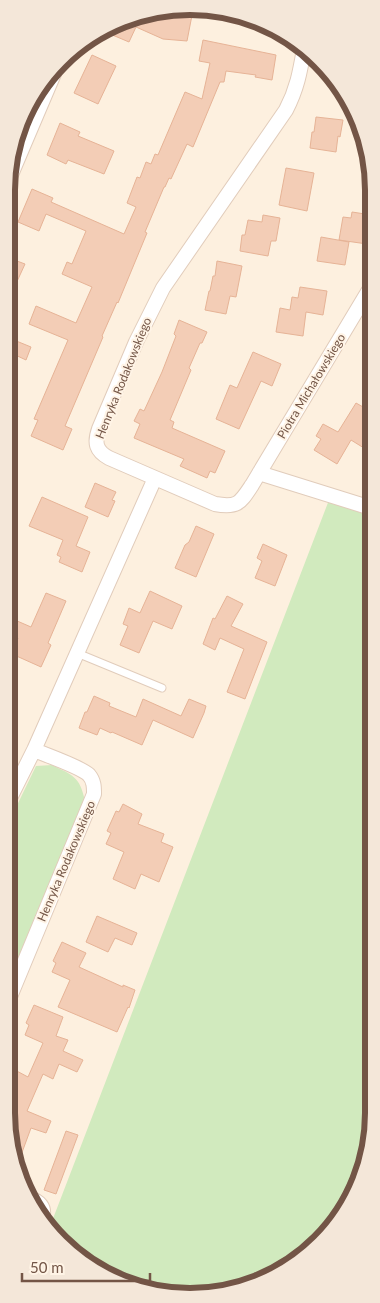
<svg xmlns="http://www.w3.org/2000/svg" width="380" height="1303" viewBox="0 0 380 1303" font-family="Lato,sans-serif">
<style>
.green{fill:#d1eabe}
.building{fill:#f3cdb6;stroke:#e6b396}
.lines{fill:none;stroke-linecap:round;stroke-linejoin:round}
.service-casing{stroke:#e1ccbb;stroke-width:9}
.minor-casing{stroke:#e1ccbb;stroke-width:16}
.service{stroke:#fff;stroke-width:7}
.minor{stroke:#fff;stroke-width:14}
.labels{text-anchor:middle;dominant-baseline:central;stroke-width:4;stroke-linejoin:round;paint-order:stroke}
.street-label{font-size:12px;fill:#735546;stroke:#fff4e6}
.rim{fill:none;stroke:#735546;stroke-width:6}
</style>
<rect width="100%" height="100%" fill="#fdf0df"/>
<!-- green -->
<path class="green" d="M329,500l42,17 -1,632 -27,66 -41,44 -64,31 -72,5 -58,-17 -56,-44 -3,-5z
M52,765c20,10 28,11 33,36l-78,184v-159l29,-60z"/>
<!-- building -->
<path class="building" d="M154,10h39l-6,31 -24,-2 -27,-12 -7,15 -26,-11z
M203,40l73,15 -4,25 -17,-3 1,-2 -30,-4 -2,11h-4l-27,65 -6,-3 -16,35 -2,-1 -4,9h-1l-19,45 2,1 -29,70 -1,-1 -15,34 1,1 -38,89 7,3 -9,21 -32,-14 7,-16 -4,-1 34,-79 -39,-16 7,-18 40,17 16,-36 -30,-13 5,-12 5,2 14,-33 -40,-17 -7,17 -21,-9 14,-33 21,9 -2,4 73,32 12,-27 -9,-4 10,-26 3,1 6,-16 5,2 4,-10 3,1 27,-63 17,7 8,-36 -11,-2z
M92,55l24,11 -18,38 -24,-11z
M316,117l27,3 -3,17 -2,-1 -2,16 -26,-4 2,-16h2z
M60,123l20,9 -2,4 36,15 -10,23 -36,-14 -2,4 -19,-9z
M286,168l28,5 -7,38 -28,-6z
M352,212l13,2 -1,6 7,1 -4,23 -28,-4 4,-23 8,1z
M263,215l17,3 -4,23h-5l-3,15 -28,-5 2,-16h3l3,-15 14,2z
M321,237l28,5 -4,23 -28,-4z
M9,258l16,6 -16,35z
M217,261l25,5 -6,31 -6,-1 -4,18 -21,-4 4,-19h1l3,-15h2z
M300,287l27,4 -4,24 -17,-3 -3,24 -27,-4 4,-24 10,2 2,-13 6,1z
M179,320l28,12 -5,11h-2l-11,25 2,2 -21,50 4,2 -2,6 53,23 -10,22 -5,-2 -3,7 -27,-12 4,-7 -50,-21 6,-14 -6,-3 6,-12 4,2 18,-39 14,-36 -2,-2z
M9,338l22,9 -5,13 -17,-8z
M253,352l28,12 -9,22 -11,-5 -22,48 -23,-10 14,-34 7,3z
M356,403l16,9v41l-21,-13 -14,24 -23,-14 7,-11 -5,-3 7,-12 15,8z
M95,483l21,9 -4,8 3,1 -7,16 -23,-10z
M42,497l46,20 -12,29 14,6 -8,20 -23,-10 2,-5 -4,-2 6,-15 -34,-14z
M196,526l18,8 -18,43 -21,-9 10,-23 4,-3z
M263,544l24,11 -12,31 -20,-8 7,-17 -5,-3z
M150,591l32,15 -10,23 -19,-8 -14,32 -19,-8 8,-19 -5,-2 6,-16 11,5z
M46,593l20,8 -18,42 3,2 -10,22 -29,-13 6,-16 -10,-4v-17l23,10z
M227,596l16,8 -12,22 36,16 -22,57 -18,-7 17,-43 -24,-11 -5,12 -12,-6 10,-26 2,1z
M94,696l16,7 -1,3 27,11 7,-18 38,17 8,-17 17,7 -2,7 -11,25 -40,-18 -11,25 -30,-13 -1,1 -11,-5 -3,7 -18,-7 6,-16h2z
M123,804l19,10 -4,10 26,10 -3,8 12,5 -14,35 -18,-8 -6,15 -22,-10 11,-27 -18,-8 5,-11 -4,-2 9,-20 3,1z
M97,916l40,17 -5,12 -17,-7 -7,14 -22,-10z
M62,942l24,11 -7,14 44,20v-2l12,5 -6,18 -1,-1 -11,25 -59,-25 12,-27 -18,-8 4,-9 -3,-2z
M34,1005l29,12 -7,19 12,4 -5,11 20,9 -6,12 -18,-8 -6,15 -10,-5 -16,37 24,10 -5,12 -15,-5 -14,38 -9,-44 8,-17 -10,-4v-18l7,-14 15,8 15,-34 -18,-8 4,-10 -3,-2z
M66,1131l12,4 -22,59 -12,-4z"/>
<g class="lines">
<!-- service casing -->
<g class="service-casing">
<path id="service" d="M77,653l85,35"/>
</g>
<!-- minor casing -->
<g class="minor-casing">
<path id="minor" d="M304,49c-4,23 -7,40 -18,61l-123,178 -27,54 -37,87c-5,14 -3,22 10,29l106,46c23,4 25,-1 37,-19l120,-200
M10,177l46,-108
M259,473l112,35
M7,804l27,-54 121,-272
M7,1004l87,-210c0,-7 0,-13 -5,-19 -8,-8 -43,-20 -55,-25
M29,1198c10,3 17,9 13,21"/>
</g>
<!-- service -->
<use href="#service" class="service"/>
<!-- minor -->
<use href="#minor" class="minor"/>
</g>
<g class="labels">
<!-- street labels -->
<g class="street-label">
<text transform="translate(123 378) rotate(-68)">Henryka Rodakowskiego</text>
<text transform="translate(311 386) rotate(-59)">Piotra Michałowskiego</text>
<text transform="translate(66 861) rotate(-67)">Henryka Rodakowskiego</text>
</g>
</g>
<!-- crop -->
<path d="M0 0H380V1303H0ZM190 15H190A175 175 0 0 1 365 190V1113A175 175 0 0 1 190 1288H190A175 175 0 0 1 15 1113V190A175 175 0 0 1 190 15Z" fill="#f4e7d9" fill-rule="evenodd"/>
<path class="rim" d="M190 15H190A175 175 0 0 1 365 190V1113A175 175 0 0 1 190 1288H190A175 175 0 0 1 15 1113V190A175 175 0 0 1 190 15Z"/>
<!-- scale -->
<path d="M22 1273v8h128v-8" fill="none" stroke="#735546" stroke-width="2.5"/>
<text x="30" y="1273" font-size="15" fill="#735546" stroke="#fff4e6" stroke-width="4" paint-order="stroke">50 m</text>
</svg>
